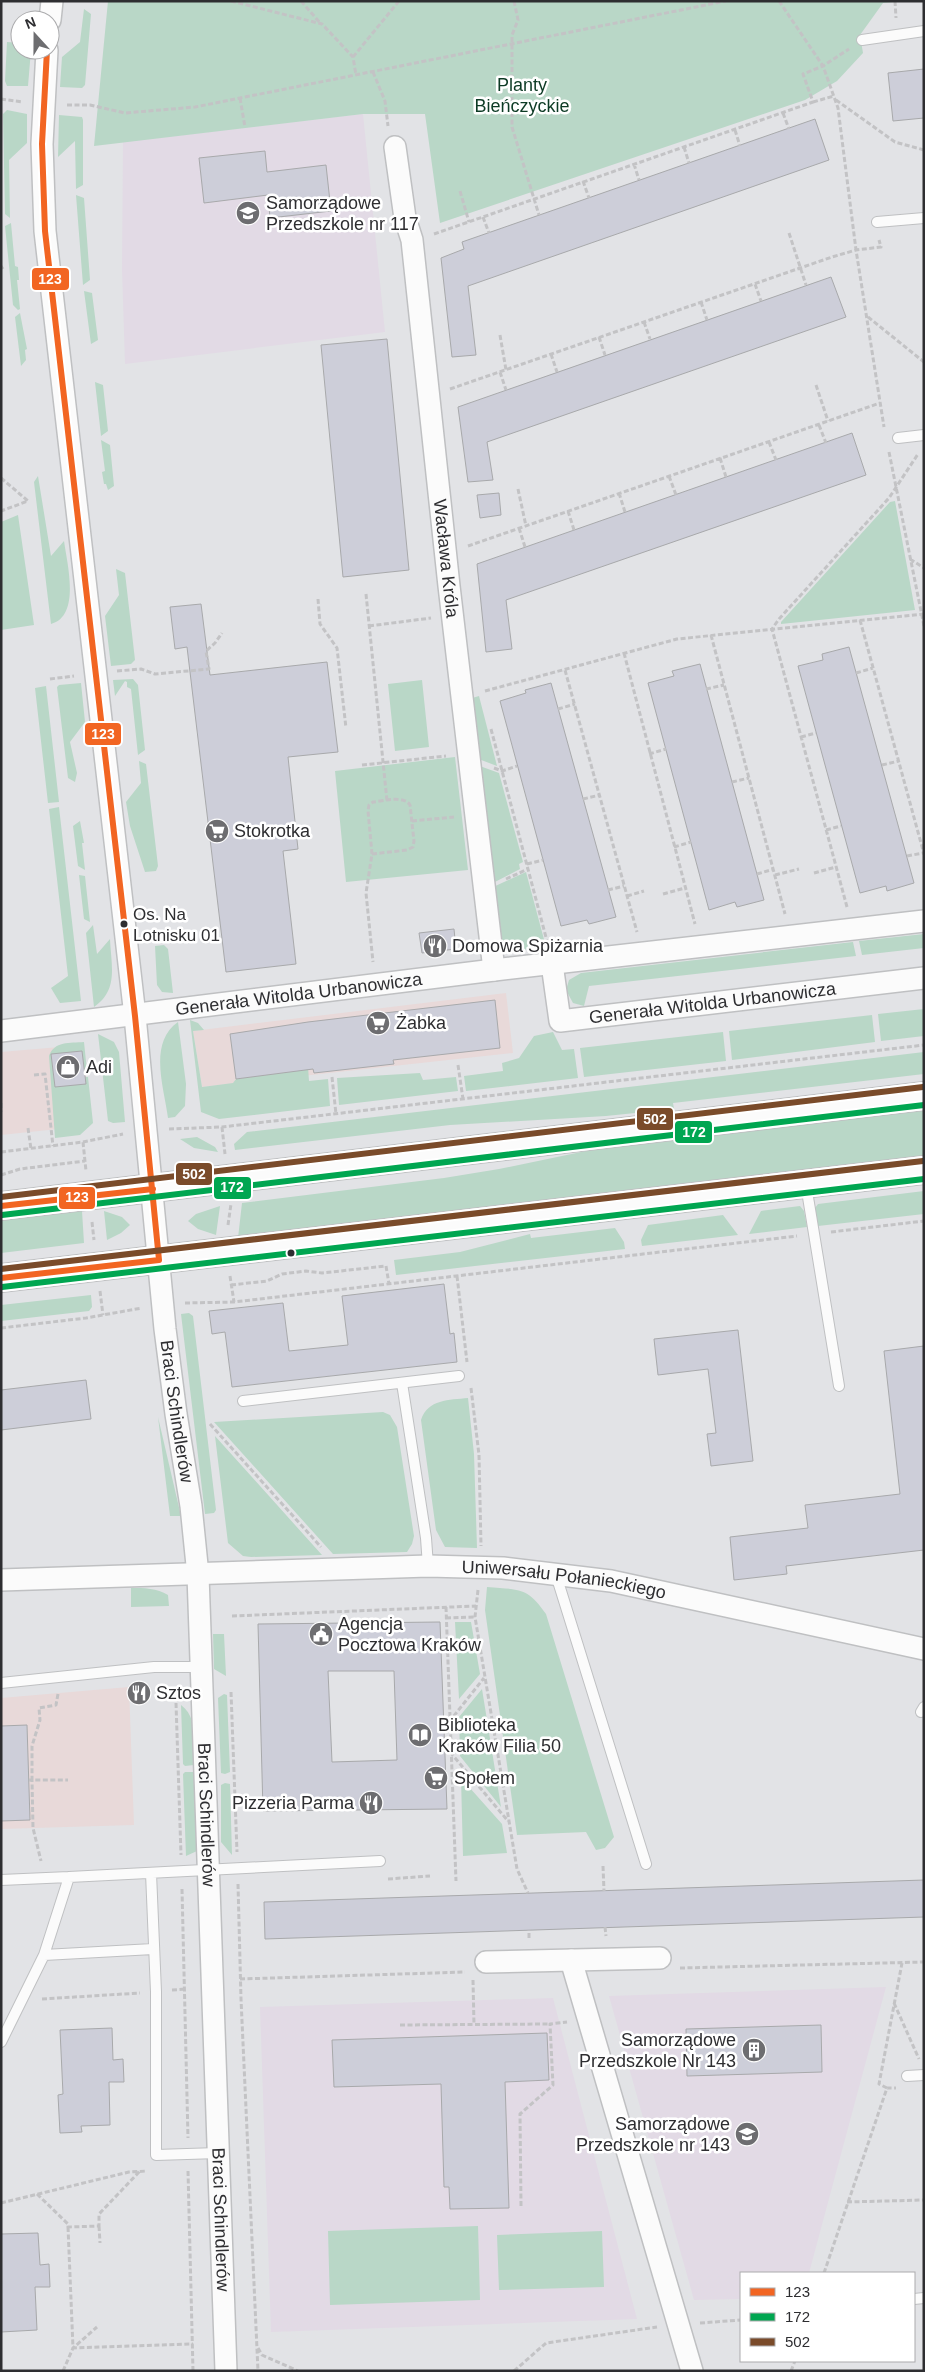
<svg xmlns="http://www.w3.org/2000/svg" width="925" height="2372" viewBox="0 0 925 2372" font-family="Arial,sans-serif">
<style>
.commercial{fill:#e8d9d9}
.education{fill:#e2dae5}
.green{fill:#b9d7c7}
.building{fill:#cdced9;stroke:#a8a9ab;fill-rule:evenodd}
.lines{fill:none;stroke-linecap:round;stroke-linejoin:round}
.lane-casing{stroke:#bfc0c2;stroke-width:12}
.street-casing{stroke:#bfc0c2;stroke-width:24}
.primary-casing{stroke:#bfc0c2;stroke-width:30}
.path{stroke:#c3c3c5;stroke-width:3;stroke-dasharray:5 2.5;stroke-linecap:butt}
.lane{stroke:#fbfbfb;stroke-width:10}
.street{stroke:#fbfbfb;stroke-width:21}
.primary{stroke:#fbfbfb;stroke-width:28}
.bus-1-casing{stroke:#fff;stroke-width:10}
.bus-2-casing{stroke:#fff;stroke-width:10}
.bus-3-casing{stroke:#fff;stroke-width:10}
.bus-1{stroke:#f26522;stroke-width:6}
.bus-2{stroke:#00a651;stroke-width:6}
.bus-3{stroke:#7a4b2a;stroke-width:6}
.bus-dot{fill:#2e2e31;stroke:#fff;stroke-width:2}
.labels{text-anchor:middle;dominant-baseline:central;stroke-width:5;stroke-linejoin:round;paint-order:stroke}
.bus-label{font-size:17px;fill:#2e2e31;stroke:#fff;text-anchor:start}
.park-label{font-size:18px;fill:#0d3b25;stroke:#fff}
.poi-label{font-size:18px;fill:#2e2e31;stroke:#fff;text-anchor:start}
.street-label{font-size:18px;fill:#2e2e31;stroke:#fff}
.line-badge{stroke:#fff;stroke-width:2}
.badge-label{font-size:14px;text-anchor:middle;font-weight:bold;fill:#fff}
</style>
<rect width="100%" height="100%" fill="#e2e3e6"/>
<!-- commercial -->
<path class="commercial" d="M506,993l7,60 -311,34 -9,-56z
M83,1045l5,52 -30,32 -57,6v-83z
M129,1687l5,138 -133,4v-131z"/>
<!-- education -->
<path class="education" d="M363,114l22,218 -260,32 -3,-95 1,-127z
M886,1987l-77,286h-68v26l-47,1 -85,-304z
M553,1998l84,321 -366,13 -11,-325z"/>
<!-- green -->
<path class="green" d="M108,1h795l-20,2 -23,32 3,18 -26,28 -32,19 -365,123 -15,-109h-62l-269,32z
M84,9l7,5 -6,71 -3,3 -22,-1 2,-30 18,-15z
M7,42l13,1v7h11l-3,36h-21l-2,-5z
M7,110l20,4v29l-18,17 1,58 -5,-4 -2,-100z
M59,115l23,2 1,3v65l-7,4 -1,-48 -17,16z
M76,195l8,3 6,82 -7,5z
M11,223l4,43 3,1 1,13h-2l3,29 -2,1 -5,-5 -8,-79z
M84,291l8,2 6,47 -7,4z
M20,313l7,36 -2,1 1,10 -5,6 -6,-49z
M95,382l8,3 5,46 -7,5z
M101,440l9,5 4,41 -6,4 -2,-6h-2l-2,-12 3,-1z
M38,476l13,80 13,-15c3,22 17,75 -13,83l-17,-142z
M895,501l20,109 -134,14v-2l109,-120z
M18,515l16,110 -33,5v-108z
M116,569l9,4 10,87 -4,4 -20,2 -6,-50 14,-21z
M133,679l5,6 7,65 -7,5 -7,-66 -4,-2v-5l-2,-1 -10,15 -2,-16z
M422,680l7,67 -34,4 -7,-67z
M81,683l4,39 -15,20 7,31 -2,9 -7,-4 -11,-91 2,-2z
M46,686l13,116 -11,1 -13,-115z
M479,696l18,70 -21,-8 -7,-59z
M455,757l13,113 -122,12 -11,-111z
M139,761l7,3 12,102 -2,5 -11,1 -15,-46 -4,-24 15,-19z
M477,765l22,8 24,89 -4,2 1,5 -29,15z
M59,807l22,194 -21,2 -9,-15 17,-12 -19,-167z
M80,821l4,22h-2l3,27 -7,-4 -5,-40z
M526,872l20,75 -39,5 -6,-6 -10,-58z
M79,875l6,1 5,46 -6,-3z
M93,925l4,29 13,-15c1,26 9,51 -16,68l-8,-74z
M924,934v14l-62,7 -3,-14z
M853,942l3,14 -267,30 -5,20 -11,-3 -7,-13 3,-10 12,-7z
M164,945l4,4 5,44 -11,-1 -5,-7 -2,-39z
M924,1009v27l-43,5 -3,-27z
M872,1015l3,27 -143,18 -3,-29z
M190,1020l8,3 6,7 -11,1 9,56 31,-4 3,-4 59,-8 13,-4 1,14 19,-2 2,27 -111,13 -18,-7z
M178,1022l8,62 -1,22 -10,11 -7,1c-4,-31 -20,-75 10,-96z
M553,1032l9,18 12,-1 4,29 -112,13 -2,-15 39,-5 -1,-8 17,-5 15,-22z
M723,1032l3,29 -142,16 -4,-29z
M98,1034l16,8 5,10 6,70 -12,1 -5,-2z
M84,1042l3,29 -3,1 -2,-21 -31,4 4,31 30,-2v-7h3l5,46 -13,12 -25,3 -6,-82c5,-15 21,-13 35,-14z
M924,1052v22l-251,29 1,6 -68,7 -156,9 -215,25 -1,-6 13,-12z
M420,1073l3,7 33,-3 2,14 -119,14 -2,-27z
M924,1109v47l-686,82 4,-35 202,-25 55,-9 106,-22z
M197,1137l18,10 3,5 -24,-4 -14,-9z
M924,1191v23l-106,12 -3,-18 3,-4z
M220,1206l-4,29 -18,-6 -10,-8 8,-7z
M800,1206l4,5 3,16 -58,7 12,-23z
M82,1211l2,32 -83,10v-33z
M104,1211l18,6 8,8 -9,8 -14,7z
M723,1215l15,20 -96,11 -1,-6 7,-15z
M615,1228l9,14 1,7 -229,26 -2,-15 66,-8 70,-18 1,4z
M91,1295l1,12 -3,4 -88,10v-16z
M189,1313l4,3 23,194 -2,3 -9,1 -24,-200z
M468,1398l6,56 3,94 -32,-1 -9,-17 -15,-110c7,-21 28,-20 47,-22z
M383,1412l7,3 7,12 17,109 -2,8 -5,8 -74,2 -119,-132z
M158,1417l23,99h-11z
M215,1436l107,119 -71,2 -8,-1 -15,-13z
M487,1587c32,3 40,-1 59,27l68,223 -9,11 -9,2 -10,-18 -69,3 -32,-225z
M131,1588c13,0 26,0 37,7l1,11 -38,1z
M455,1622h16l9,52 -21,25z
M213,1634h11l2,42 -12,-7z
M482,1689l19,118 -41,-51 -1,-39z
M224,1694l3,1 3,77 -5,2 -4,-1 -3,-75z
M181,1705c18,13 13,41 13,60l-9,1 -2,-2z
M185,1772h9l3,79 -11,5 -3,-82z
M461,1778l41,46 5,29 -44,3z
M225,1783l5,1 2,71 -11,-13v-57z
M478,2226l2,74 -150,5 -2,-74z
M602,2231l2,56 -105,3 -2,-55z"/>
<!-- building -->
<path class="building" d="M924,69v49l-31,3 -5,-48z
M815,119l14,41 -361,126 8,69 -24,2 -11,-99 23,-9 -2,-7z
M265,151l2,21 59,-7 5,46 -61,7 -2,-23 -64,8 -5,-45z
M831,277l15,40 -359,125 6,38 -25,2 -10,-75z
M387,339l22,231 -66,7 -22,-232z
M852,433l14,42 -360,125 6,49 -26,3 -9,-88z
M499,493l2,22 -21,3 -3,-23z
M201,604l9,71 117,-13 11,90 -50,5 10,92 -15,2 13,113 -70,8 -39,-325 -12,2 -5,-42z
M849,647l65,236 -27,8 -1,-5 -26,7 -62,-227 25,-6 -1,-6z
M700,664l64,236 -27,7 -2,-5 -26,8 -61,-227 26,-7 -2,-5z
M551,683l65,234 -27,7 -2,-4 -26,6 -61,-225 26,-8 -1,-3z
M454,929l2,20 -34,4 -3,-20z
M495,1000l5,48 -107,12 1,4 -80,9 -1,-4 -77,10 -6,-45 78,-12z
M82,1051l4,33 -31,3 -4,-33z
M444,1284l6,50 4,-1 3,29 -225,25 -7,-55 -13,2 -3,-23 74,-8 6,48 59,-6 -6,-49z
M738,1330l15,131 -42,5 -4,-32 9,-1 -8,-64 -50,6 -4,-36z
M924,1346v204l-138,16 1,8 -53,6 -4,-43 78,-9 -3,-23 95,-11 -16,-143z
M86,1380l5,39 -90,11v-40z
M440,1622l7,187 -184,2 -5,-187zM328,1671h66l3,89 -65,2z
M27,1725l3,95 -29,1v-95z
M924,1880v37l-659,22 -1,-37z
M821,2025l1,47 -135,4 -1,-47z
M112,2028l1,32 10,-1 1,23h-15l1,43 -29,1 1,6 -22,1 -2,-38 5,-1 -3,-64z
M547,2033l2,47 -44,2 4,126 -59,1 -1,-22h-5l-3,-103 -107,3 -2,-47z
M38,2233l2,32 9,-1 1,23h-15l2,43 -36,2v-98z"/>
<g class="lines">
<!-- lane casing -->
<g class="lane-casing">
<path id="lane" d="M862,40l62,-9
M877,222l47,-4
M898,438l26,-3
M806,1185l33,201
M402,1383l24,155 2,28
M243,1401l216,-25
M556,1575l90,289
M1,1683l153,-16h48
M921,1712l3,-5
M151,1873l5,119v163l62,-2
M1,1880l68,-3
M153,1949l-109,6 25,-78 311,-16
M1,2042l43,-87
M907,2076l17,-1
M914,2299l10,-1"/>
</g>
<!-- street casing -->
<g class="street-casing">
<g id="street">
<path d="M50,20l2,-19"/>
<path id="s1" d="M47,50l-5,94 3,87 90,785 30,313 11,85 15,92 7,69 28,796"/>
<path id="s2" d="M395,147l10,71 7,22 37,346 45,384"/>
<path id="s3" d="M552,964l8,57 364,-43"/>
<path id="s4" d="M1,1031l493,-61 430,-49"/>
<path id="s5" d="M1,1580l427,-14 75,2 108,13 313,68"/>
<path d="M571,1960l121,411"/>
<path d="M486,1962l174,-4"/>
</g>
</g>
<!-- primary casing -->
<g class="primary-casing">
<path id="primary" d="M1,1206l923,-110
M1,1278l923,-108"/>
</g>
<!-- path -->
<path class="path" d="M231,1l91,23 31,33 3,18
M301,1l20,23
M514,1l4,19 -6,15v92l27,88
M779,1l44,65 15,42 18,142 28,177
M895,1l1,17
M1,28h1
M353,57l46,-56
M373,72l12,29 3,25
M240,98l5,29
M1,99l22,3
M836,100l59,42 29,8
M813,102l21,-6
M67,105h23l35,8 70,-6 531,-106
M783,113l6,16
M735,130l5,16
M684,147l5,16
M634,164l5,16
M583,181l6,17
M460,191l9,31
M483,217l6,16
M789,233l17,52
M434,234l379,-132 -10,-28 20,-8 26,-17
M1,266l2,3
M755,284l6,17
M701,302l6,18
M868,317l56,45
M644,322l6,17
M500,335l6,35
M599,337l6,18
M551,354l6,18
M500,372l6,18
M816,385l12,36
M450,389l382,-132 24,-7 25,-3 -2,-7
M819,425l7,18
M769,442l7,18
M889,452l35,174
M720,458l6,19
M669,476l7,19
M1,478l27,23 -27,10
M518,489l8,37
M619,493l6,19
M568,511l6,19
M519,528l6,19
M468,546l412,-143
M910,559l14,9
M366,594l21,207
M318,599l2,25 17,24 9,80
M860,620l64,234
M369,626l62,-8
M711,635l74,279
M624,653l71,271
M565,670l72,262
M117,671l24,-2 14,5 54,-5 -3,-18 9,-8 7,-10
M856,673l17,-5
M50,679l24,-3
M706,689l18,-4
M485,691l192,-52 247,-25
M558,709l17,-5
M491,729l56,212
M801,737l15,-4
M649,754l17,-5
M362,765l84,-9
M882,765l17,-4
M494,768l8,3 15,-5
M732,782l17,-4
M583,799l17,-4
M412,821l42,-4
M826,830l15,-4
M674,847l17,-5
M372,854l35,-4 6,-3 1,-6 -4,-36c-6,-10 -26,-4 -37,-3l-4,3 -1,6 4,43 -6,39 7,69
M907,856l16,-3
M527,864l16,-4
M814,873l22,-6
M757,874l17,-5
M775,875l24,-6
M506,879l22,-10
M608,890l16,-4
M663,894l22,-6
M627,896l17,-5
M847,907l-75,-278 7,-10 110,-121 29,-44
M458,1065l5,34
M34,1075l11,-1 8,72
M332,1077l4,37
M1,1103v9
M222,1127l3,27
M28,1128l3,21
M169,1129l53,-2 702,-82
M83,1142l3,29
M1,1152l82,-10 40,-8
M1,1175l19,-6 65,-8
M92,1222l2,18
M228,1225l3,-21
M831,1232l93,-11
M230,1276l4,26
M457,1276l10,86
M231,1285l36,-4 15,-7 24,-3 16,2 64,-7 3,18
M100,1291l3,24
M185,1303l49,-1 563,-66
M1,1328l85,-10 56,-10
M471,1388l8,67 2,91
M210,1424l111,123
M478,1590l-3,27 42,252 11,24
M446,1607l10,274
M232,1616l244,-10
M446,1618l29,-1
M231,1692l6,160
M58,1694l-2,11 -17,3 1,12 -8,26v34h36
M176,1703l5,152
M449,1722l35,-44
M450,1752l58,69
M29,1780h3l1,48 8,33
M603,1866l1,25
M388,1879l42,-3
M238,1884l3,115 17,372
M182,1889l6,249
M605,1927l1,9
M529,1938v-8
M680,1968l244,-6
M240,1979l225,-7
M473,1980l1,45
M172,1990l14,-1
M42,1999l98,-6
M894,2003l25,56
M400,2025l150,-1
M887,2088l-8,-4 23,-121
M188,2171l5,200
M37,2194l31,30v3l31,-1v-12l41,-43
M847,2202l77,-2
M1,2203l128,-31 18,-1
M521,2206l-1,-92 33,-29 -3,-61 17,-2
M99,2226l1,17
M68,2227l5,121 120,-4
M824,2273l63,-185h9
M700,2323l41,-3
M258,2348l4,7 36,16
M63,2371l10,-23 24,-21
M514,2371l32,-28 111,-16
M791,2371l4,-10"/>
<!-- lane -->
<use href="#lane" class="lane"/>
<!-- street -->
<use href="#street" class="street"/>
<!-- primary -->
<use href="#primary" class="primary"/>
<!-- bus-1 casing -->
<g class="bus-1-casing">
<path id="bus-1" d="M1,1206l152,-17
M1,1278l158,-18 -24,-244 -90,-785 -3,-87 5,-94"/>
</g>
<!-- bus-2 casing -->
<g class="bus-2-casing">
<path id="bus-2" d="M2,1215l922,-110
M2,1287l922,-108"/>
</g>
<!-- bus-3 casing -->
<g class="bus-3-casing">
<path id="bus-3" d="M1,1197l922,-110
M1,1269l922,-108"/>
</g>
<!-- bus-1 -->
<use href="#bus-1" class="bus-1"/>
<!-- bus-2 -->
<use href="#bus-2" class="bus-2"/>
<!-- bus-3 -->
<use href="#bus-3" class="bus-3"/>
</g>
<!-- icons -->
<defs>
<g id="school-disc" transform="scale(1.25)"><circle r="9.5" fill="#6d6d70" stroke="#fff"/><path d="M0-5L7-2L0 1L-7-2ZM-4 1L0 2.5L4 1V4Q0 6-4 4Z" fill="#fff"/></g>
<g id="supermarket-disc" transform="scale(1.25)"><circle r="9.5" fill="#6d6d70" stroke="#fff"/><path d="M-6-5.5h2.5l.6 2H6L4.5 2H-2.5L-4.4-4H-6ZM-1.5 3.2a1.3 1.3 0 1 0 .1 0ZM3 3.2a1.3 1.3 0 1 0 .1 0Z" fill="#fff"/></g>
<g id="restaurant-disc" transform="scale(1.25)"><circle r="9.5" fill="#6d6d70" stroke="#fff"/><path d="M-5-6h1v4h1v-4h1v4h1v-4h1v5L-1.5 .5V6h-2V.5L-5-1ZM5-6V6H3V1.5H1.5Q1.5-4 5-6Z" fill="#fff"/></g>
<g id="shop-disc" transform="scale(1.25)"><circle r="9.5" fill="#6d6d70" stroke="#fff"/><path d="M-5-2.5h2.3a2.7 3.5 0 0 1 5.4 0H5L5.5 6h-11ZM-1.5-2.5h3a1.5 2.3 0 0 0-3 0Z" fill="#fff"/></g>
<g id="civic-disc" transform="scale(1.25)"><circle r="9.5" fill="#6d6d70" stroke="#fff"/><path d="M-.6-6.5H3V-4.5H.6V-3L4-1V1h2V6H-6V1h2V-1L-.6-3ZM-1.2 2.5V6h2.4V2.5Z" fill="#fff"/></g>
<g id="library-disc" transform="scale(1.25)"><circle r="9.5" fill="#6d6d70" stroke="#fff"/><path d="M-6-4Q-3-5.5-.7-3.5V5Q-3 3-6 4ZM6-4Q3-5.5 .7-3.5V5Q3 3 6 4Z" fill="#fff"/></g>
<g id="building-disc" transform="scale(1.25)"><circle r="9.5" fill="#6d6d70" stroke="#fff"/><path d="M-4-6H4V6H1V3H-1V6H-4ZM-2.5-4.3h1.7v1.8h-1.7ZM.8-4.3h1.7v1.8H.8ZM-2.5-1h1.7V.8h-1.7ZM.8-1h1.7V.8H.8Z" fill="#fff"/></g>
</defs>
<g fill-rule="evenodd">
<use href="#school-disc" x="248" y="213"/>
<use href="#supermarket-disc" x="217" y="831"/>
<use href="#restaurant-disc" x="435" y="946"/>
<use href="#supermarket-disc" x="378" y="1023"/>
<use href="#shop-disc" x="68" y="1067"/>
<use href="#civic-disc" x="321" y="1634"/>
<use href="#restaurant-disc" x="139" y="1693"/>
<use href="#library-disc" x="420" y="1735"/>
<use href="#supermarket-disc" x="436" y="1778"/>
<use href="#restaurant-disc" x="371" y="1803"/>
<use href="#building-disc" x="754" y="2050"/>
<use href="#school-disc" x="747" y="2134"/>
</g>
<!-- markers -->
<g class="bus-dot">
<circle cx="124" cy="924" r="4.5"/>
<circle cx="291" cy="1253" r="4.5"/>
</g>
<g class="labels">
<!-- bus labels -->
<g class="bus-label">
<text x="133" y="914">Os. Na<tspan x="133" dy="21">Lotnisku 01</tspan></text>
</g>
<!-- park labels -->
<g class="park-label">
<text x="522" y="85">Planty<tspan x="522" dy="21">Bieńczyckie</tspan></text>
</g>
<!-- poi labels -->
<g class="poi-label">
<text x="266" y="203">Samorządowe<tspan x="266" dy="21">Przedszkole nr 117</tspan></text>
<text x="234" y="831">Stokrotka</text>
<text x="452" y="946">Domowa Spiżarnia</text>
<text x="396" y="1023">Żabka</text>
<text x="86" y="1067">Adi</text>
<text x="338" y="1624">Agencja<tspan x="338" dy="21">Pocztowa Kraków</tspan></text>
<text x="156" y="1693">Sztos</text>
<text x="438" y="1725">Biblioteka<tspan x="438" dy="21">Kraków Filia 50</tspan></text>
<text x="454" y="1778">Społem</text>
<text x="354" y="1803" text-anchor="end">Pizzeria Parma</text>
<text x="736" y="2040" text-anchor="end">Samorządowe<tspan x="736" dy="21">Przedszkole Nr 143</tspan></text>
<text x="730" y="2124" text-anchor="end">Samorządowe<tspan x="730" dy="21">Przedszkole nr 143</tspan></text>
</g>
<!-- street labels -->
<g class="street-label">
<text stroke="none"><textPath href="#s2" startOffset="415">Wacława Króla</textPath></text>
<text stroke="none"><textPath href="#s4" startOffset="300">Generała Witolda Urbanowicza</textPath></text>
<text stroke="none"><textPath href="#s3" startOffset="211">Generała Witolda Urbanowicza</textPath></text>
<text stroke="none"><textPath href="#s1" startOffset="1369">Braci Schindlerów</textPath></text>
<text stroke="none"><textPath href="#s5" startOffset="564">Uniwersału Połanieckiego</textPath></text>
<text stroke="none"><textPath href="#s1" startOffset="1774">Braci Schindlerów</textPath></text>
<text stroke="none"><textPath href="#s1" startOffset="2179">Braci Schindlerów</textPath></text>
</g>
</g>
<g class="line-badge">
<rect x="31" y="267" width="39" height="24" rx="5" fill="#f26522"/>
<rect x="84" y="722" width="38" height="24" rx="5" fill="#f26522"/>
<rect x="636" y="1107" width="38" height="24" rx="5" fill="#7a4b2a"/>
<rect x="674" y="1120" width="39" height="24" rx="5" fill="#00a651"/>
<rect x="175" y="1162" width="38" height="24" rx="5" fill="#7a4b2a"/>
<rect x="213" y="1176" width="39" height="24" rx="5" fill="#00a651"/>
<rect x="58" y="1186" width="38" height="24" rx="5" fill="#f26522"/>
</g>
<g class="badge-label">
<text x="50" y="284">123</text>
<text x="103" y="739">123</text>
<text x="655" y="1124">502</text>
<text x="694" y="1137">172</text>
<text x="194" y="1179">502</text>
<text x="232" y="1192">172</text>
<text x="77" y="1202">123</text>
</g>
<!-- border -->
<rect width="925" height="2372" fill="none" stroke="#2e2e31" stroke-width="5"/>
<!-- legend -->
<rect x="740" y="2272" width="175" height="90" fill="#ffffff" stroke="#ababad"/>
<rect x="750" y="2288" width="25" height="8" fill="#f26522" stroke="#ababad"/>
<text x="785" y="2297" font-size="15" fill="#2e2e31">123</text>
<rect x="750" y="2313" width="25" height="8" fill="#00a651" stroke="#ababad"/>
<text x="785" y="2322" font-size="15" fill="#2e2e31">172</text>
<rect x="750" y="2338" width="25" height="8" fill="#7a4b2a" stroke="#ababad"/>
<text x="785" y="2347" font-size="15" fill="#2e2e31">502</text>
<!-- north arrow -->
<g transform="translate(35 35) rotate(339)"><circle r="24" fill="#ffffff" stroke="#ababad"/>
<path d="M0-4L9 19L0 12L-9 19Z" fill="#6d6d70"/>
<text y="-8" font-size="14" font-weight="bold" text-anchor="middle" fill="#2e2e31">N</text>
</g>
</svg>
